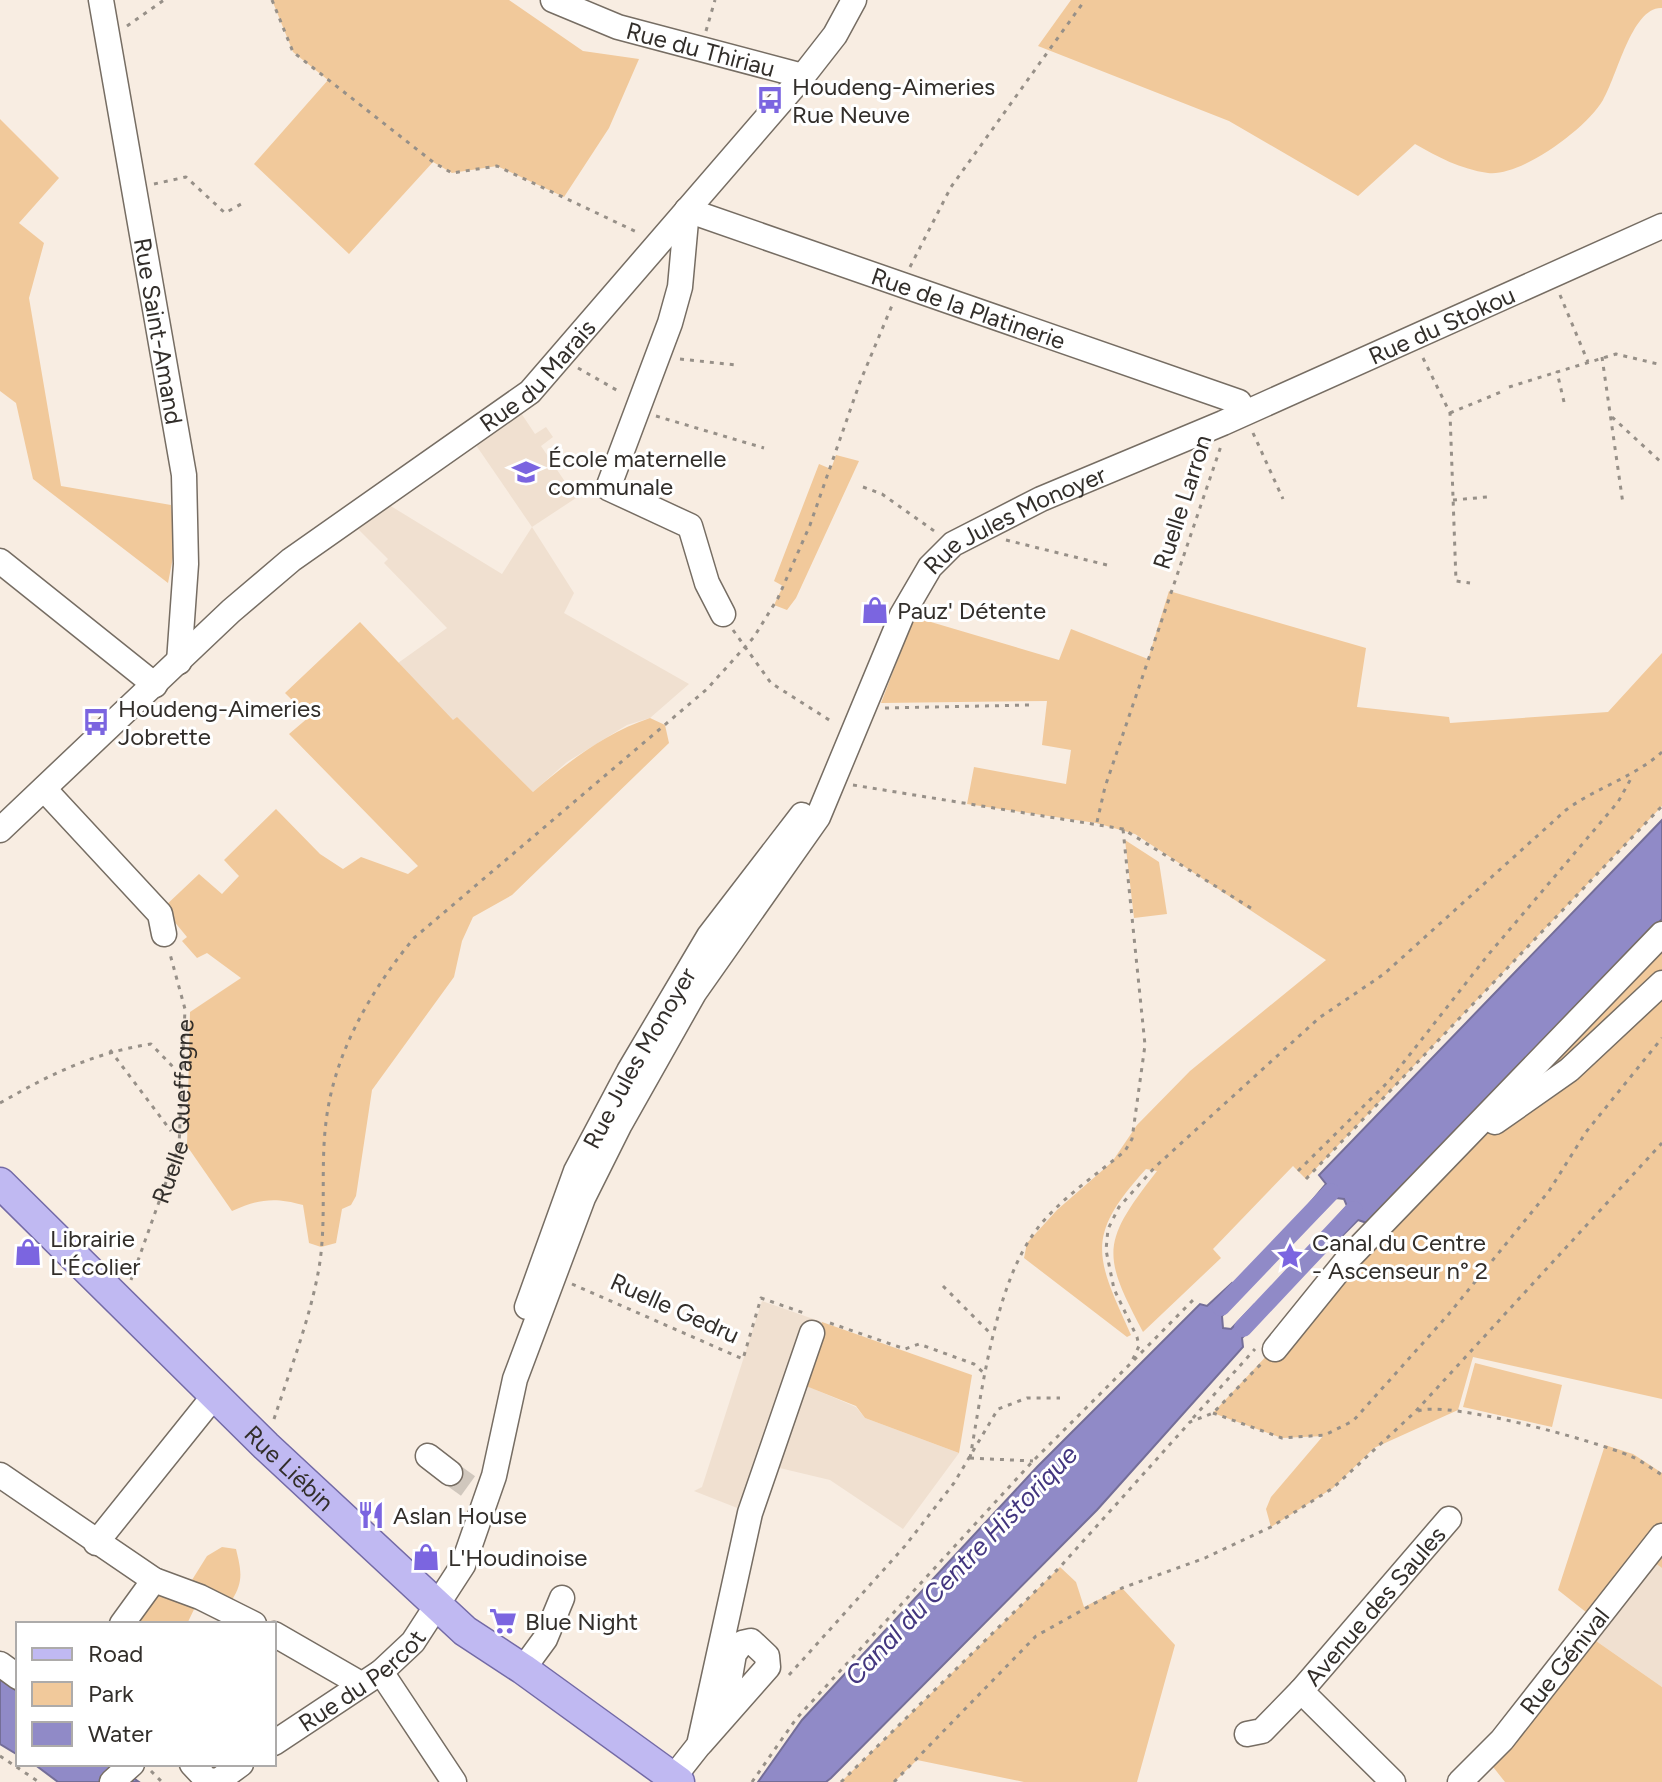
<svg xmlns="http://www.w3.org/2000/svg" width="1662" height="1782" viewBox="0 0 1662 1782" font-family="Figtree,sans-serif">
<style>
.built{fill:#f0e0d0}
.green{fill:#f1c99b}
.water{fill:#908ac7;stroke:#746e98;stroke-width:2}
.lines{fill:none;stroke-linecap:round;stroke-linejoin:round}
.canal{stroke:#908ac7;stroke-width:18}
.minor-tunnel{stroke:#d0c7bd;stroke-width:24;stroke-dasharray:24 12;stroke-linecap:butt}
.minor-casing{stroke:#766d63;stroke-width:27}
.major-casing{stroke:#736aa6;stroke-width:33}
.path{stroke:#979088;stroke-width:3;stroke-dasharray:4 6;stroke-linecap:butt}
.minor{stroke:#fff;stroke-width:24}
.major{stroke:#c0b9f2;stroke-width:30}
.labels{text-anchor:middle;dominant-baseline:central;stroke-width:6;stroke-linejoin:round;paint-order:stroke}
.street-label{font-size:24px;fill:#322e2a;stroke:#fff}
.poi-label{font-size:24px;fill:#322e2a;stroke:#fff;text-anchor:start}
.water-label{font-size:26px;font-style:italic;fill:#43367f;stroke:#fff}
</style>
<rect width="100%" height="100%" fill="#f8ede2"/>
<!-- built -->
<path class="built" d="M515,404l20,30 11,-7 7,10 -12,9 35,52 -44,29 42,66 -10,20 125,71 -39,34 -23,7 -60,37 -34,30 -76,-74 -4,3 -55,-58 49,-35 -63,-65 4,-4 -41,-41 29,-21 126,77 30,-47 -63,-92z
M762,1301l60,21 -15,64 49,21 9,11 94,35 -56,76 -73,-49 -63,-15 -17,48 -56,-22 8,-4z
M1646,1556l16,12v119l-76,-53z"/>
<!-- green -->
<path class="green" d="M272,0h237l74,51 56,8 -30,69 -45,69 -67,-31 -45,7 -19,-11 -84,92 -95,-90 74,-84 -35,-28z
M1071,0h591v8c-30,-2 -45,69 -59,92 -16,28 -82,77 -115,73 -28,-4 -50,-16 -73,-29l-57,52 -129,-75 -191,-75z
M0,119l59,59 -40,45 25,20 -15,55 32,188 110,19 5,37 -8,41 -135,-104 -17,-76 -16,-12z
M836,455l23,6 -63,137 -9,12 -13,-5 9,-19 -9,-5 45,-117 12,5z
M1169,591l197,57 -9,59 92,10 1,6 158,-11 54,-59v153l-356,373 -13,-13 -80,83 8,9 -78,74c-42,-79 -41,-90 14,-161l-11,-2c-62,68 -50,88 -15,166l-4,2 -103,-79 3,-15 30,-33 55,-48 25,-37 53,-54 136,-111 -191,-126 -39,-11 -129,-19 7,-37 92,17 5,-34 -29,-5 5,-44 -166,2 33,-86 145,43 12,-31 77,30z
M360,622l93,98 4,-3 76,75c35,-30 72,-59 117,-74l15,7 4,18 -157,152 -39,22 -11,24 -8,36 -82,113 -16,106 -5,9 -9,4 -6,34 -15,4 -12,-4 -6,-38c-29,-8 -44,-6 -71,6l-45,-65 3,-134 51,-34 -34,-25 -10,5 -15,-17 5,-4 -24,-29 36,-34 23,20 17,-18 -15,-16 52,-51 44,45 23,15 18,-12 47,17 10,-8 -129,-132 20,-17 -24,-24z
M1125,840l34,22 8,52 -33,4z
M1662,934v465l-189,-42 -15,53 -84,38 -41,40 -62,39 -5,-18 5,-12 52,-61 -41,2 -69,-25z
M822,1322l150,53 -13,78 -94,-35 -9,-12 -50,-20z
M1475,1363l87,22 -10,42 -89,-20z
M1605,1445l28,9 29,19v95l-15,-11 -51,63 -38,-30z
M222,1547l14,2c5,21 8,32 -4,51l-40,-20 15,-24z
M1060,1567l16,15 8,25 38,-19 53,57 -38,137h-113l-107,-22 -23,22h-53z
M155,1586l43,15 -11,23h-60z
M1586,1634l76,53v95h-157l-19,-24z"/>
<!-- water -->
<path class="water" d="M1662,820v99l-292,305 -12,-4 -15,15 -11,-12 15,-17 -3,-7 -8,-1 -15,15 -11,-10 16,-19 -7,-9z
M1232,1283l10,12 -20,21 1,12 8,1 23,-24 10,9 -22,24 1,9 -146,163 -266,268 -5,4h-68l44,-62 235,-253 163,-163 7,2z
M0,1679l18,13v63l-18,-11z
M34,1764h80l25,18h-81z"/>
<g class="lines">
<!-- canal -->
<path class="canal" d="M1221,1307l110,-115
M1243,1328l111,-118"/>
<!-- minor-tunnel -->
<path class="minor-tunnel" d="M450,1473l18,13"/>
<!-- minor casing -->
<g class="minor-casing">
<g id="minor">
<path id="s2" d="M101,0l83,475 2,89 -7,98"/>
<path id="s3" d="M553,0l65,27 185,49"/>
<path id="s4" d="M687,210l552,192 5,9"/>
<path d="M687,210l-7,77 -10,36 -62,165 82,38 17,57 16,31"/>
<path d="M0,561l155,124"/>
<path d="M44,789l116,125 4,20"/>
<path id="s5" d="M0,830l231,-219 60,-51 239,-168 273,-316 32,-41 19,-35"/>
<path d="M1495,1122l74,-52 93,-87"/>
<path id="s6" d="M527,1307l49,-136 53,-100 80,-135 93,-121"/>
<path d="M1275,1349l72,-89 315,-326"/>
<path d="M428,1456l22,17"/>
<path d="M0,1475l154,105 46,17 54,27"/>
<path d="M96,1543l118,-147"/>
<path d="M122,1624l32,-44"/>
<path d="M274,1634l85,49"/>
<path d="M0,1664l18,13"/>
<path d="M523,1669l22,-30 17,-41"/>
<path d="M381,1672l73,110"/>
<path d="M1247,1734l15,-3 39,-40"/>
<path id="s7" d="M274,1743l107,-71 32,-30 50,-77 31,-89 21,-97 68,-181 37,-74 74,-131 124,-176 84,-202 28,-48 23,-23 88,-45 182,-76 439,-197"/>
<path d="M701,1743l67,-76 -1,-11 -16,-15 -9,2 -8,11 -11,63"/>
<path d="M192,1764l15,16 11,1 23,-17"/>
<path d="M673,1778l26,-33 51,-232 62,-180"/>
<path d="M112,1782l20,-18"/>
<path id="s8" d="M1393,1782l-92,-91 148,-172"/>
<path id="s9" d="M1460,1782l42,-42 160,-204"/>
</g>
</g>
<!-- major casing -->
<g class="major-casing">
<g id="major">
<path id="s10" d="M0,1183l266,263 199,185 58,38 156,113"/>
</g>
</g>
<!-- path -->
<g class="path">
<path d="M272,0l21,52 140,110 19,11 45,-7 142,67"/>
<path d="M127,26l37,-26"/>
<path d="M706,31l9,-31"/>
<path d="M154,184l32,-7 39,36 18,-10"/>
<path d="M910,267l41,-80 134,-187"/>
<path d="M1560,295l28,67"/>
<path d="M1602,357l21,147"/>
<path d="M1423,358l27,55 6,168 14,2"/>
<path d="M680,359l56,6"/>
<path d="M578,368l42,24"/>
<path d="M1509,387l48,-15"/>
<path d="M1564,402l-7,-30 59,-18 46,11"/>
<path d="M1450,413l51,-21"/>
<path d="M656,416l108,32"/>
<path d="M1612,417l50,46"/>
<path d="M1253,433l30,66"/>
<path d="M863,487l19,7 55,39"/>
<path d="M1453,500l34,-3"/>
<path d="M1006,540l105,26"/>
<path d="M733,630l38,53 63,40"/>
<path d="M885,708l144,-3"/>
<path d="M853,785l270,44 131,81"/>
<path d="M1097,822l8,-35 116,-341"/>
<path d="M110,1050l61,81"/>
<path d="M0,1103c51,-29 93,-50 151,-59l24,25"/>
<path d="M1298,1171l91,-90 99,-126 130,-153 15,-27"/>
<path d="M1306,1179l356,-373"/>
<path id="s1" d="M131,1280l48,-134 6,-137 -15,-55"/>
<path d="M572,1284l171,75 18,-61 43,15"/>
<path d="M943,1286l48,48"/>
<path d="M830,1323l75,26 14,-5 55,20 11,10"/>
<path d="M1134,1360l60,-61"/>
<path d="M1418,1411c30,-11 178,30 212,45 11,4 22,13 32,19"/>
<path d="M1213,1413l69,25 43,-3 28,-14 95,-106 101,-124 37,-59 76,-94"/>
<path d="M1193,1418l62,-69"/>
<path d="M274,1419c16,-49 36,-100 45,-151 8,-48 1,-98 7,-146 8,-69 45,-132 88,-184l293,-249 47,-52 24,-39 32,-73 50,-143 33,-79"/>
<path d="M970,1458c12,-67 25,-175 67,-229 23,-30 59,-54 88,-78l7,-12 13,-94 -22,-216"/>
<path d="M970,1458l63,3"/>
<path d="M789,1675l116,-129 49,-63 44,-74 29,-11h33"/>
<path d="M0,1756l39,26"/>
<path d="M151,1771l11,11"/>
<path d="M752,1782l44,-63 237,-258 98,-98 8,-17 -2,-9 -23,-48 -8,-39 2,-21 11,-22 36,-40 164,-149 65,-44 182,-164c31,-23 67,-32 96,-58"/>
<path d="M841,1782l219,-215 130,-145 23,-9 48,-49"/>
<path d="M894,1782l142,-146 86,-48 83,-30 66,-31 62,-39 82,-76 247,-269"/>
</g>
<!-- minor -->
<use href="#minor" class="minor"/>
<!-- major -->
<use href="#major" class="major"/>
</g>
<!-- icons -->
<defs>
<g id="bus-bare" transform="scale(2.16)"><path d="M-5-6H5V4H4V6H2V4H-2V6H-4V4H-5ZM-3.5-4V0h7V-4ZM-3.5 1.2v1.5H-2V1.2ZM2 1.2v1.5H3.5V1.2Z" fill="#7b65e0" stroke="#fff" stroke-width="2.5" paint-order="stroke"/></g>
<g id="school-bare" transform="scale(2.16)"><path d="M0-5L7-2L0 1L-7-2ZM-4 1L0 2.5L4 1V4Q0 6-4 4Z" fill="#7b65e0" stroke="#fff" stroke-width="2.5" paint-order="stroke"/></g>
<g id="shop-bare" transform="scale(2.16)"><path d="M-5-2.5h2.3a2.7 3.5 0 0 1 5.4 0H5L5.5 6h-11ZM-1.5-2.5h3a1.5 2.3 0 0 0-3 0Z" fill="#7b65e0" stroke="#fff" stroke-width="2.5" paint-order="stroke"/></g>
<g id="sight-bare" transform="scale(2.16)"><path d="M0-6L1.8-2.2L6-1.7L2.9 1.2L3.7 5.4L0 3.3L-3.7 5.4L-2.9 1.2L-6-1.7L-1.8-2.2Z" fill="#7b65e0" stroke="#fff" stroke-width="2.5" paint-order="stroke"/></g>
<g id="restaurant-bare" transform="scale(2.16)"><path d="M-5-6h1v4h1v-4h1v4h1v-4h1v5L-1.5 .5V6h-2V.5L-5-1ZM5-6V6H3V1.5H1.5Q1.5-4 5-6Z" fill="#7b65e0" stroke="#fff" stroke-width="2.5" paint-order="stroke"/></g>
<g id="supermarket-bare" transform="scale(2.16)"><path d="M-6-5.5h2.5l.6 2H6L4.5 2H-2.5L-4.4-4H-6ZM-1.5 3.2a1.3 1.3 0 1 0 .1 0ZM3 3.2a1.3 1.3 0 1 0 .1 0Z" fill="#7b65e0" stroke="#fff" stroke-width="2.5" paint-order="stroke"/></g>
</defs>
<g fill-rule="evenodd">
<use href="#bus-bare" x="770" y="100"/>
<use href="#school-bare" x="526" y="472"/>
<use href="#shop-bare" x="875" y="610"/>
<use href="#bus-bare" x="96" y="722"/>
<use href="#shop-bare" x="28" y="1252"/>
<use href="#sight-bare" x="1290" y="1256"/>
<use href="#restaurant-bare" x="371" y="1515"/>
<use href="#shop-bare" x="426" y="1557"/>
<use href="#supermarket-bare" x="503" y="1621"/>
</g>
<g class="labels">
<!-- street labels -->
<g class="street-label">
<text stroke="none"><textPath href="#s3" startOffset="156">Rue du Thiriau</textPath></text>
<text stroke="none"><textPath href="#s4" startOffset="298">Rue de la Platinerie</textPath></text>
<text stroke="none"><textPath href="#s7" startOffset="1942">Rue du Stokou</textPath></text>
<text stroke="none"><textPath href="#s2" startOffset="336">Rue Saint-Amand</textPath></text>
<text stroke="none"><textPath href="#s5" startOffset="706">Rue du Marais</textPath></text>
<text transform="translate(1182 502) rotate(-72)">Ruelle Larron</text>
<text stroke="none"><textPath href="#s7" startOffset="1472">Rue Jules Monoyer</textPath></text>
<text stroke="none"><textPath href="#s6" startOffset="274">Rue Jules Monoyer</textPath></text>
<text stroke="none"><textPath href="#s1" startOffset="176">Ruelle Queffagne</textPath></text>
<text transform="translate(675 1308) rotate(24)">Ruelle Gedru</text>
<text stroke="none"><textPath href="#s10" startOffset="406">Rue Liébin</textPath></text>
<text stroke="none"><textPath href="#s8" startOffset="242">Avenue des Saules</textPath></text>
<text stroke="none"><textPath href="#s9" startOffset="160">Rue Génival</textPath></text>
<text stroke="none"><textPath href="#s7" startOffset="108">Rue du Percot</textPath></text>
</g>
<!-- poi labels -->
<g class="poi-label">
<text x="792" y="86">Houdeng-Aimeries<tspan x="792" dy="28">Rue Neuve</tspan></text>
<text x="548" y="458">École maternelle<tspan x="548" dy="28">communale</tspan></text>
<text x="897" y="610">Pauz' Détente</text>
<text x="118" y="708">Houdeng-Aimeries<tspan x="118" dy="28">Jobrette</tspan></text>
<text x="50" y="1238">Librairie<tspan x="50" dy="28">L'Écolier</tspan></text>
<text x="1312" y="1242">Canal du Centre<tspan x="1312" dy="28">- Ascenseur n° 2</tspan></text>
<text x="393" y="1515">Aslan House</text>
<text x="448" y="1557">L'Houdinoise</text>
<text x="525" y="1621">Blue Night</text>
</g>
<!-- water labels -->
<g class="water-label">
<text transform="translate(961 1565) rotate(-46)">Canal du Centre Historique</text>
</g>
</g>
<!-- legend -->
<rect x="16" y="1622" width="260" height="144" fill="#ffffff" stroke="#adabaa" stroke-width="2"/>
<rect x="32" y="1648" width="40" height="12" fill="#c0b9f2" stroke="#adabaa" stroke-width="2"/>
<text x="88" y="1662" font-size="24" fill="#322e2a">Road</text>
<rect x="32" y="1682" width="40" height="24" fill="#f1c99b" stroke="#adabaa" stroke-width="2"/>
<text x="88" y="1702" font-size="24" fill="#322e2a">Park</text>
<rect x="32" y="1722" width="40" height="24" fill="#908ac7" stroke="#adabaa" stroke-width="2"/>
<text x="88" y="1742" font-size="24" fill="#322e2a">Water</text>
</svg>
